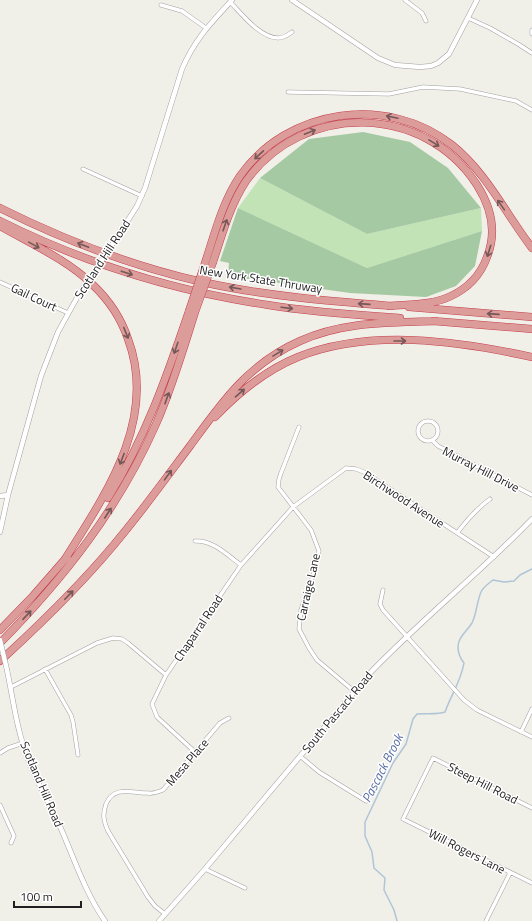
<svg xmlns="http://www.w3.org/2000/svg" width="532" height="921" viewBox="0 0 532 921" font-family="'Titillium Web',sans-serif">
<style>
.grass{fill:#c1e3b5}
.forest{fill:#a5c9a2}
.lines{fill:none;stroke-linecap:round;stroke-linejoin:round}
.stream{stroke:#afc5d7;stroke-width:1.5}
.minor-casing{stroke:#a1a1a1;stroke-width:4.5}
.tertiary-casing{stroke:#a1a1a1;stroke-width:5.5}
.motorway-casing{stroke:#c53e4e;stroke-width:8}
.minor{stroke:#fff;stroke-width:3.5}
.tertiary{stroke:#fff;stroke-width:4.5}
.motorway{stroke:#dc9d9a;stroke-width:7}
.tertiary-bridge-casing{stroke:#a1a1a1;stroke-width:5.5;stroke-linecap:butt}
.motorway-bridge-casing{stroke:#c53e4e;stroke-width:8;stroke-linecap:butt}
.tertiary-bridge{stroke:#fff;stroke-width:4.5}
.motorway-bridge{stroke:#dc9d9a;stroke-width:7}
.oneway{stroke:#755857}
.labels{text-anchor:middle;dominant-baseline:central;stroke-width:3;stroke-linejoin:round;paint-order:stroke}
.street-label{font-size:12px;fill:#202020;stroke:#fff}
.water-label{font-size:13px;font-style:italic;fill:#586da5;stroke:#fff}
</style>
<rect width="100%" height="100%" fill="#f0efe8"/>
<!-- grass -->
<path class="grass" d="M260,178l107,56 114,-26 1,23 -115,37 -129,-60z"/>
<!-- forest -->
<path class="forest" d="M363,132l47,10 38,26 33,40 -114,26 -107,-56 49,-39z
M238,208l129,60 115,-37 -7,35 -19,20 -30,11 -76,-4 -122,-17 1,-13 -9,-2z"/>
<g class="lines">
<!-- stream -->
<path class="stream" d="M397,921l-3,-11 -10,-20 1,-12 -11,-10 -2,-16 -7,-16v-14l28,-59 13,-19 7,-25 4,-5c10,-1 19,1 28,-2 6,-17 16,-31 19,-49 -4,-5 -6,-9 -6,-16 0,-10 9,-16 14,-24 5,-10 5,-24 10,-33 3,-4 7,-7 11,-10l11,2 10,-1 6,-6 12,-6"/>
<!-- minor casing -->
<g class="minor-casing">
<path id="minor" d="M405,0l17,13 4,8
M230,2c11,11 30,36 48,36 5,0 10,-3 14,-6
M161,5l21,6 24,17
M468,18l22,10 28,16 14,9
M532,30v4
M288,92l101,2 34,-7 37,2 56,12 16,9
M83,169l59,27
M0,282l68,31
M418 431a10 10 0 1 1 20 0a10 10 0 1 1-20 0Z
M299,427l-18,46 -2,6 -1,8 33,43 8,21 -4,19 -14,40 -2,19 10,19 8,12 38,32
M432,440l6,6 94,49
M457,533c10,-13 19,-24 33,-34
M195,541c18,-1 32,14 46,24
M383,590l-3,14 3,6 81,90 13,10 55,27
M45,669l26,46 2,7 5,33
M11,687l86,-44 16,-5 9,1 6,4 38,32
M521,732l11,-23
M195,752l-38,-35 -5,-13 14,-29 75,-110 52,-58 53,-39 10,1 8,3 130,85
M0,753l8,-5 15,-5
M300,756l19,16 47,29
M0,805l14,31 -3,7
M532,808l-99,-50 -30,61 129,64
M205,869l40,19
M165,914l-10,-8 -7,-9 -40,-66c-4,-9 -6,-16 -2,-27 8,-19 26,-11 42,-11 5,1 10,-1 15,-3l57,-67 9,-5
M486,921l24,-48"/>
</g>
<!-- tertiary casing -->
<g class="tertiary-casing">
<path id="tertiary" d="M292,0l86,58 17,7 25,2 11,-1 7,-3 11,-9 28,-54
M116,239l21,-33 8,-18 37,-119c13,-30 28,-45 50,-69
M0,496l8,-1
M0,532l8,-37 33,-119 17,-44 21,-38
M7,670c6,29 10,61 21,89 9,24 23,48 34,72 13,30 24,63 43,90
M159,921l46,-52 166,-197c52,-54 110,-100 161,-153"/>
</g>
<!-- motorway casing -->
<g class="motorway-casing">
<path id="motorway" d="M0,208c64,32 132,58 202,74 63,14 127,19 190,24
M0,221c84,42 174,70 268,84 43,7 88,10 132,13
M0,226c31,18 66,33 92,58 16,15 29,34 36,55 30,80 -22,155 -63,220
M206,260c9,-28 17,-59 34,-84 48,-68 147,-82 212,-31 34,27 54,69 80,103
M213,262c9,-27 17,-57 33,-81 57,-79 178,-78 231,4 14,22 20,47 10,72 -6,17 -19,31 -36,39 -18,9 -42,8 -62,10
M409,307l123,10
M433,321l99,8
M215,417c24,-25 51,-47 83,-60 72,-29 160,-16 234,0
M108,498c37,-59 59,-122 81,-187
M0,630l33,-34 34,-39
M0,643c64,-65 119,-135 156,-219 16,-36 27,-74 39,-112
M0,661c45,-41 88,-83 126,-131 22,-27 43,-56 64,-84 32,-44 58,-82 110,-105 44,-20 89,-18 136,-20"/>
</g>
<!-- minor -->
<use href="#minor" class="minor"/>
<!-- tertiary -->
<use href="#tertiary" class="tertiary"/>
<!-- motorway -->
<use href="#motorway" class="motorway"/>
<!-- tertiary-bridge casing -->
<g class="tertiary-bridge-casing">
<path id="tertiary-bridge" d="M79,294l37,-55
M0,640l7,30"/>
</g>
<!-- motorway-bridge casing -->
<g class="motorway-bridge-casing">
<path id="motorway-bridge" d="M189,311l17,-51
M195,312l18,-50"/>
</g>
<!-- tertiary-bridge -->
<use href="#tertiary-bridge" class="tertiary-bridge"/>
<!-- motorway-bridge -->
<use href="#motorway-bridge" class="motorway-bridge"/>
</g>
<!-- one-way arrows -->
<defs><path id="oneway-shaft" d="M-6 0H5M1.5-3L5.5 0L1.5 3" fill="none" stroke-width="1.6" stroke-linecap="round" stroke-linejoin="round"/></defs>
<g class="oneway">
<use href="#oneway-shaft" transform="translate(392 117) rotate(-168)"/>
<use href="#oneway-shaft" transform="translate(310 132) rotate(-22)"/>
<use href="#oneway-shaft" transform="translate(434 143) rotate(32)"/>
<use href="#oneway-shaft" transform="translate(259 155) rotate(137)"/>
<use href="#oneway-shaft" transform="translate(501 205) rotate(-125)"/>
<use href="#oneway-shaft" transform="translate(225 225) rotate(-71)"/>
<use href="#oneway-shaft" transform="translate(34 245) rotate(29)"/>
<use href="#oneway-shaft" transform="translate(83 245) rotate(-159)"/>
<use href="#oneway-shaft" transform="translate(489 251) rotate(107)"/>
<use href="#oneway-shaft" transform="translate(127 273) rotate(18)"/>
<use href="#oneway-shaft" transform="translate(235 288) rotate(-170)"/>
<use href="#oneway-shaft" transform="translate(364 304) rotate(-176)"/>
<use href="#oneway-shaft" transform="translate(287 308) rotate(7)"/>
<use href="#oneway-shaft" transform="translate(493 314) rotate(-176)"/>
<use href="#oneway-shaft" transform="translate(126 333) rotate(68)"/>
<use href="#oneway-shaft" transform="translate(400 341)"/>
<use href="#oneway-shaft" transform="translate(176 348) rotate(109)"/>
<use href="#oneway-shaft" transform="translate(278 353) rotate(-31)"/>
<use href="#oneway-shaft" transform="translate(240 393) rotate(-41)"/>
<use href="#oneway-shaft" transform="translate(167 398) rotate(-70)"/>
<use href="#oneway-shaft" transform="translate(122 459) rotate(111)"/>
<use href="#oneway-shaft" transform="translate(168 475) rotate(-54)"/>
<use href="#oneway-shaft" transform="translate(108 513) rotate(-57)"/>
<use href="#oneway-shaft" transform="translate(69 595) rotate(-46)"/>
<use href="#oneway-shaft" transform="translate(27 615) rotate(-47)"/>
</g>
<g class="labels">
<!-- street labels -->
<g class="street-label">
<text transform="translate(102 259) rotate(-57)">Scotland Hill Road</text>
<text transform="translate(261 279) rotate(9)">New York State Thruway</text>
<text transform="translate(34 297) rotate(25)">Gail Court</text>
<text transform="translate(481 469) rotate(27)">Murray Hill Drive</text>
<text transform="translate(404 499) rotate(33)">Birchwood Avenue</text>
<text transform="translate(308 587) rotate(-77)">Carraige Lane</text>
<text transform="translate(198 628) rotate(-56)">Chaparral Road</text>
<text transform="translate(337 712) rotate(-50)">South Pascack Road</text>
<text transform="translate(187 762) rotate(-49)">Mesa Place</text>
<text transform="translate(483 783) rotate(27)">Steep Hill Road</text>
<text transform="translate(42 784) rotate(67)">Scotland Hill Road</text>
<text transform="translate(467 851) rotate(27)">Will Rogers Lane</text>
</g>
<!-- water labels -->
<g class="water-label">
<text transform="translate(382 768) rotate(-63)">Pascack Brook</text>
</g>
</g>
<!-- scale -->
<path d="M14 901v6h67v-6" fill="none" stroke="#202020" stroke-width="2"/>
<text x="20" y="901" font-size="12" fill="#202020" stroke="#ffffff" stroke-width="3" paint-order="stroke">100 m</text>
</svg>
